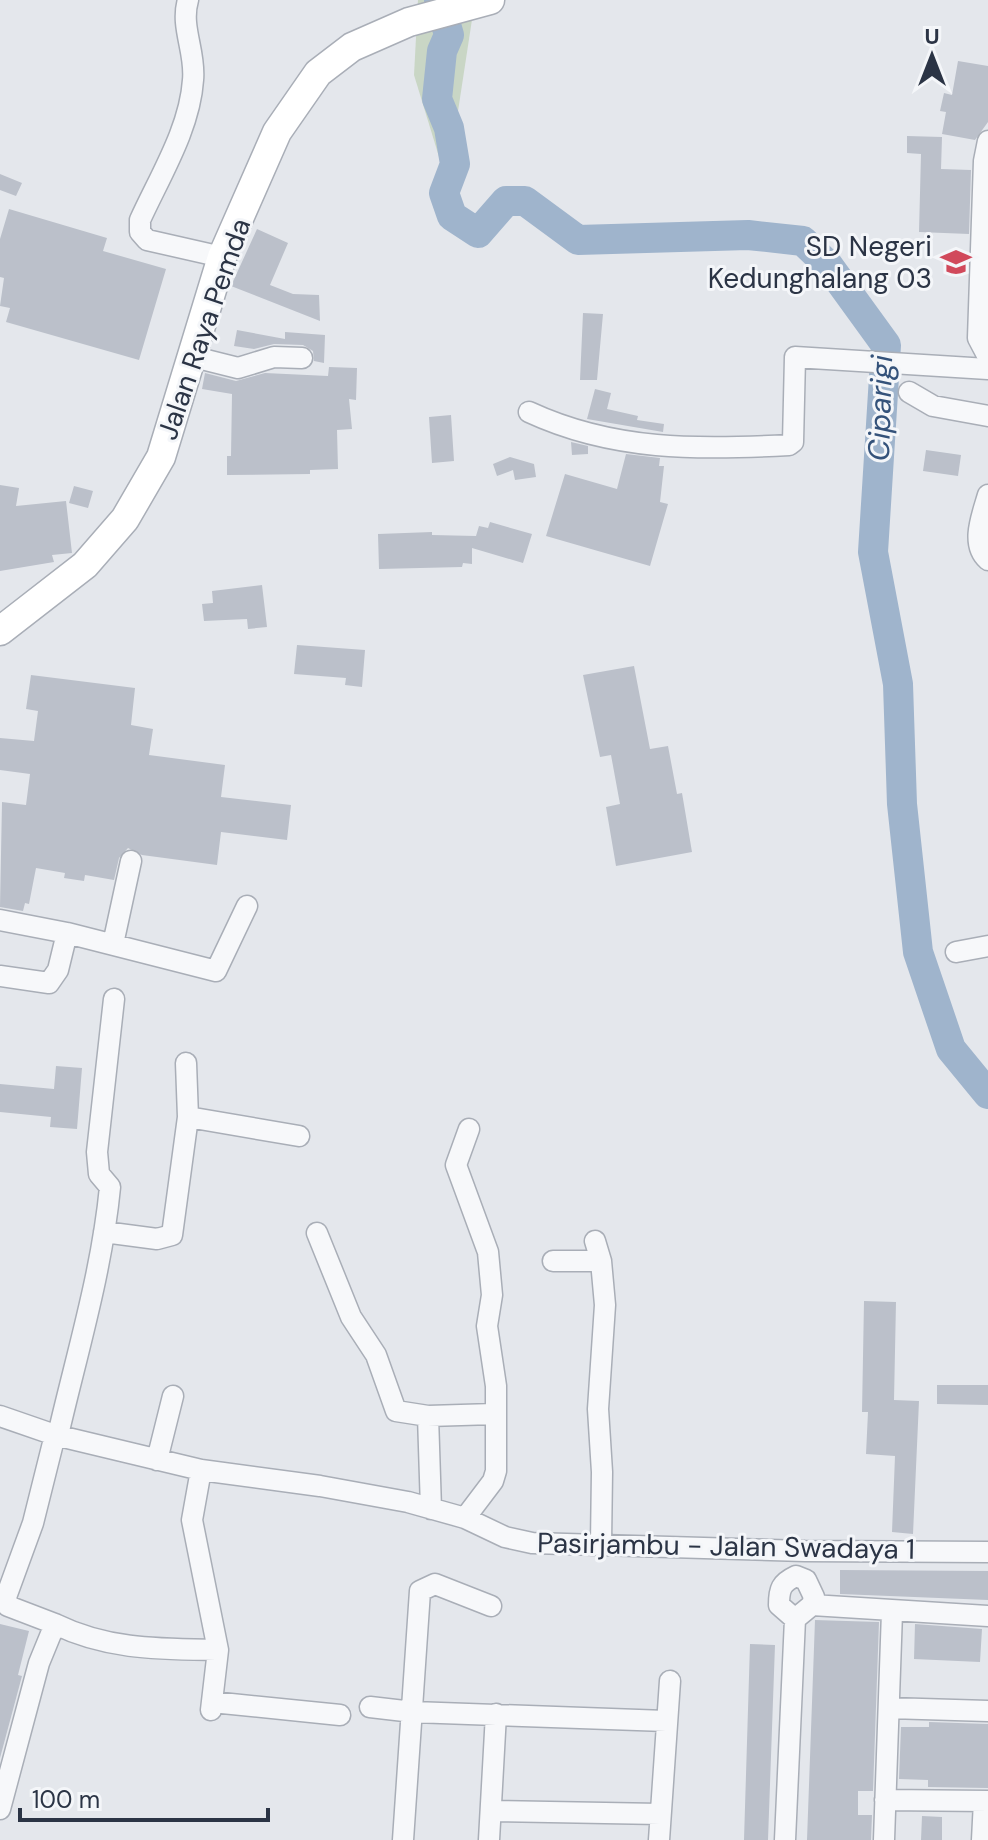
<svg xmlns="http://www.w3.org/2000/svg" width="988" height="1840" viewBox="0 0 988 1840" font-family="'DM Sans',sans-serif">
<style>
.green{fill:#c9d6c5}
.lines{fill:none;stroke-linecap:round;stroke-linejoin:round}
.river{stroke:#9fb4cc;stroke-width:30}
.building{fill:#bbc0ca}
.minor-casing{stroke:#a9aeb7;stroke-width:23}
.secondary-casing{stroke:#a9aeb7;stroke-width:31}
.minor{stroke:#f7f8fa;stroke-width:20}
.secondary{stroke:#fff;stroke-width:28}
.labels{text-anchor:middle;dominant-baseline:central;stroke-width:6;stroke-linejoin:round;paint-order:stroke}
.poi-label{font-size:28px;fill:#2b3445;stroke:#f4f6f9;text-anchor:end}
.street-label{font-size:28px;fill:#2b3445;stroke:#f4f6f9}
.water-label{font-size:30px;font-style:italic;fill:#34527a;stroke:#f4f6f9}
</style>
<rect width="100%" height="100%" fill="#e4e7ec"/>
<!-- green -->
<path class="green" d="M418,0h57l-28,183 -33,-108z"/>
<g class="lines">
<!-- river -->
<path class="river" d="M439,0l10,35 -7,16 -5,48 12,29 6,36 -11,29 8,23 26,17 28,-32h19l53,39 170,-5 55,6 25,24 58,80 -13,207 25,132 4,120 16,148 33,97 37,45"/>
</g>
<!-- building -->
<path class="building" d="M958,61l30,5v56l-13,18 -33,-6 4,-22 -6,-1 4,-18 8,2z
M907,136l35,1 -1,32 30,1 -2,64 -50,-2 2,-78 -14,-1z
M0,174l22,9 -6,13 -16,-6z
M9,209l98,29 -4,13 63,18 -27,91 -133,-38 4,-14 -10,-2 4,-28 -4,-1v-38z
M257,229l31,14 -18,42 23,9 26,1 1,26 -89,-35z
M583,313l20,1 -6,66h-17z
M237,330l48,9v-7l40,3 -1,28 -10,-2 -1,-10 -10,-6 -29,-1 -20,5 -20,-3z
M329,367l28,1 -1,32 -7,-1 3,30 -15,1 1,39 -28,1v4l-83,1v-19h4l1,-62 -30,-5 3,-16 31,8 29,-8 63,3z
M595,389l16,4 -4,16 31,7 -1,4 27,4 -1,8 -76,-13z
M451,415l3,46 -22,2 -3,-46z
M571,442l17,4v8l-16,1z
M926,450l35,5 -3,21 -35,-5z
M626,454l34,4 -1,8h5l-4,36 8,2 -18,62 -104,-30 19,-62 52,15z
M510,457l24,7 2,13 -21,3 -2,-10 -16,6 -4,-12z
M0,485l19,3 -3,18 50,-5 6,52 -20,2 2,7 -54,9z
M74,486l19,5 -5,17 -19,-5z
M490,522l42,12 -9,29 -51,-15v16l-9,-1 -1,4 -83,2 -1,-35 54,-2v3l44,1 3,-10 9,2z
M262,585l5,42 -19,2 -1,-10 -43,2 -2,-17 11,-1 -1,-12z
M297,645l68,5 -3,37 -17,-2 1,-7 -52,-4z
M634,666l16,83 18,-3 9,48 5,-1 10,59 -76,14 -10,-59 14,-3 -9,-49 -11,2 -17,-82z
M31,675l104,13 -4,37 22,4 -4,26 76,10 -4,32 70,8 -4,35 -66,-8 -4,33 -75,-10 -14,-7 -9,10 -5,22 -29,-5 -1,6 -20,-3 1,-5 -29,-5 -7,36 -4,-1 -2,8 -23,-4 2,-105 24,3 4,-31 -30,-4v-32l34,3 4,-30 -12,-2z
M56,1066l26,2 -5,61 -27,-2 1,-10 -51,-5v-28l54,5z
M864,1301l32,1 -2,98 25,1 -6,133 -21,-2 3,-76 -29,-2 2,-42h-6z
M937,1385h51v20l-51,-1z
M840,1570l148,1v29l-148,-6z
M815,1620l64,2 -6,169h-15v24h14l-1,25h-64z
M0,1624l29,7 -11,44 4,1 -22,82z
M915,1624l67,5 -2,33 -66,-3z
M750,1644l25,1 -7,195h-24z
M929,1722l59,2v64l-60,-1v-7l-29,-1 2,-52h28z
M922,1816l20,1v23h-21z"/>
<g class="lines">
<!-- minor casing -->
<g class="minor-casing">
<path id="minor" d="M188,0c-8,27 8,52 5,80 -3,48 -33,96 -53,140v12l7,8 75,17
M988,141l-4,20 -6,177 10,19
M190,356l48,12 36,-11 28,1
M909,392l24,14 55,10
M529,412c84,39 169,38 260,33l4,-3 2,-85 193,12
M988,495c-6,21 -18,49 0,65
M0,920l67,13 149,38 31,-65
M113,944l18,-83
M956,952l32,-6
M0,976l49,7 9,-13 9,-37
M188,1117l111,19
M104,1232l53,7 15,-4 16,-118 -2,-54
M317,1233l34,84 25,38 20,56 32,5 66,-2
M595,1241l6,20 4,44 -7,104 4,63 -1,71
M553,1261h48
M0,1416l55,19 146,35 119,16 88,16 57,16 40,19 27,6 273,8 183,1
M428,1416l3,93
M58,1435c19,-82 44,-164 52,-248l-11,-13 -2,-22 17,-153
M157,1460l16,-64
M201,1470l-9,50 26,130 -7,60
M465,1518l28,-37 3,-10v-85l-9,-60 5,-31 -4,-43 -32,-87 13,-36
M796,1576l10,4 8,17 -2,8 -17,14 -16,-14c0,-16 2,-22 17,-29z
M812,1605l176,11
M55,1624c53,26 105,25 163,26
M212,1702l128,13
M370,1707l43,5 253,9
M889,1708l99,3
M885,1800l103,1
M0,1809l39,-146 16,-39 -47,-18 -2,-9 27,-74 22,-88
M491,1811l169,3
M403,1840l17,-249 15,-7 56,22
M489,1840l7,-126
M659,1840l11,-159
M785,1840l10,-221
M884,1840l8,-228
M982,1840l2,-39"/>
</g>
<!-- secondary casing -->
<g class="secondary-casing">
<path id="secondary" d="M0,631l85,-66 40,-46 36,-62 61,-200 55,-125 41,-59 34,-26 57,-25 81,-22"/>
</g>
<!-- minor -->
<use href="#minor" class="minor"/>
<!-- secondary -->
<use href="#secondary" class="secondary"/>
</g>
<!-- icons -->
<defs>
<g id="school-bare" transform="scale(2.4)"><path d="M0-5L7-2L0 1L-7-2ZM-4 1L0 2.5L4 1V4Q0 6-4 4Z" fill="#d1495b" stroke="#f4f6f9" stroke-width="2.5" paint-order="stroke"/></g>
</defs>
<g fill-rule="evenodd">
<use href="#school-bare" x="956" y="262"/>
</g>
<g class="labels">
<!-- poi labels -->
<g class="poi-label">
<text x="932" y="246">SD Negeri<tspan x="932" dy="32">Kedunghalang 03</tspan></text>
</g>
<!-- street labels -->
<g class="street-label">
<text transform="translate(204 329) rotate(-71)">Jalan Raya Pemda</text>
<text transform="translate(726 1546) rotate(1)">Pasirjambu - Jalan Swadaya 1</text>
</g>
<!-- water labels -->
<g class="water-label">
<text transform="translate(880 408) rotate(-88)">Ciparigi</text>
</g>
</g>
<!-- north arrow -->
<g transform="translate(932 56)" stroke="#f4f6f9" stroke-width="6" paint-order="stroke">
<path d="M0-6L14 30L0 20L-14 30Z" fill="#2b3445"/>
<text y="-12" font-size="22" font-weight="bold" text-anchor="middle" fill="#2b3445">U</text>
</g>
<!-- scale -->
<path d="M20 1808v12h248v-12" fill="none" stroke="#2b3445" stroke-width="4"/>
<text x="32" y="1808" font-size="24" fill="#2b3445" stroke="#f4f6f9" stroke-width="6" paint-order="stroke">100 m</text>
</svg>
